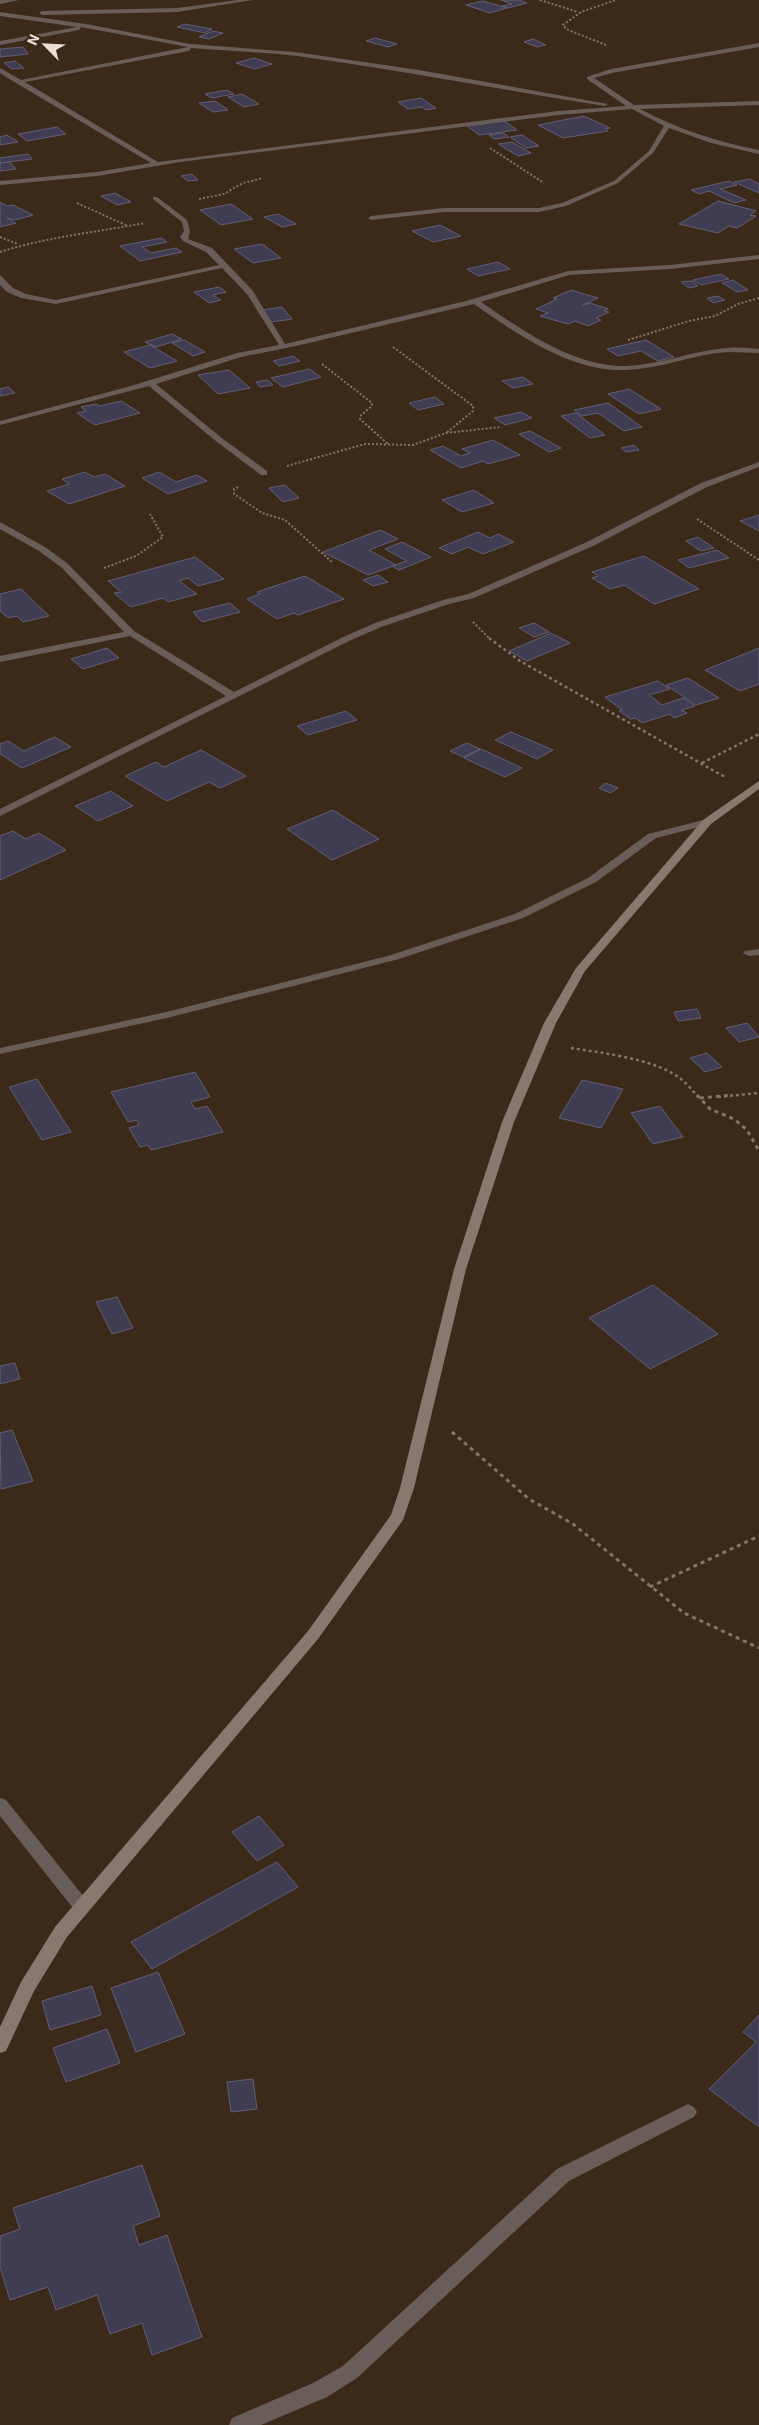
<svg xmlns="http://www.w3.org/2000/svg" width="759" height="2425" viewBox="0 0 759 2425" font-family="Roboto,sans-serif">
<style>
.building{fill:#403c52;stroke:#625e76}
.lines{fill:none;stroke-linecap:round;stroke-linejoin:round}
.path-far2{stroke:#847568;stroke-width:2;stroke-dasharray:2 2;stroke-linecap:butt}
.path-far1{stroke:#847568;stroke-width:2.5;stroke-dasharray:3 3;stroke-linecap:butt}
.path{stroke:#847568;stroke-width:3;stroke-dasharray:4 4;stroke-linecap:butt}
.street{fill:#685d58;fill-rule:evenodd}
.secondary{fill:#89786f;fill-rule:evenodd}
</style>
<rect width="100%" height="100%" fill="#3b291a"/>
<!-- building -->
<path class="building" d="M501,0h18l8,3 -19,5 -6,-2 10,-2z
M483,1l24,7 -17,5 -24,-8z
M184,24l28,5 -7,4 -28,-6z
M213,31l10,2 -14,6 -10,-2z
M375,38l22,6 -9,3 -22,-6z
M533,39l13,6 -9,2 -13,-5z
M23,47l5,7 -28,3v-8z
M254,58l18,6 -17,5 -19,-6z
M15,61l9,7 -12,1 -8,-6z
M227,90l7,4 -22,4 -7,-4z
M242,94l17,10 -15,3 -16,-10z
M421,98l15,10 -10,2 -4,-3 -14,2 -10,-7z
M215,101l13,9 -15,2 -14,-9z
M584,116l26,12 -5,1 3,2 -45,7 -25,-13z
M505,121l12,9 -38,5 -12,-9z
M57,127l9,7 -39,7 -9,-7z
M503,133l6,4 -15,2 -5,-4z
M7,135l11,7 -18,3v-8z
M522,135l17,11 -13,2 -16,-11z
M512,142l19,11 -13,3 -20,-12z
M28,154l4,5 -32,4v-5z
M10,162l6,7 -16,2v-8z
M192,174l6,6 -10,1 -7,-5z
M750,179l9,5v9l-25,-11z
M729,181l8,4 -17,4 26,11 -12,3 -25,-12 -10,3 -8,-4z
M115,193l16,9 -14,3 -16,-9z
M718,201l38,10 -6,4 6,1 -19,12 -8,-2 -11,7 -39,-9z
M0,202l7,4 6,-1 20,10 -18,5 -8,-2 9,5 -16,4z
M231,204l22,15 -32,6 -21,-15z
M278,214l18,10 -14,3 -18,-10z
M440,225l21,11 -28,6 -21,-11z
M161,238l6,4 -25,5 9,6 25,-5 6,4 -42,9 -20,-15z
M262,244l19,14 -28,5 -19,-14z
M498,262l12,7 -32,7 -11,-7z
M721,274l8,5 -28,6 -8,-5z
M733,280l15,10 -11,2 -15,-9z
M692,281l6,5 -9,2 -8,-6z
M219,287l7,5 -13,3 8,5 -12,3 -15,-11z
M571,290l27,8 -15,7 7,-2 18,6 -4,2 5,1 -13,6 5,2 -13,6 -13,-5 -7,3 -28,-8 8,-3 -12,-4 21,-10 -4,-1z
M718,296l7,4 -12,3 -6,-5z
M282,307l10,12 -21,3 -9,-12z
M172,334l10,5 -26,8 -11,-5z
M184,340l21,12 -12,4 -21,-13z
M646,340l28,17 -16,4 -17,-10 -23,5 -11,-7z
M150,345l27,16 -27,7 -26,-16z
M293,356l7,5 -21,5 -6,-5z
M309,369l12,8 -38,10 -12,-9z
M229,370l21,18 -32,6 -20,-19z
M523,377l10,7 -20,4 -11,-7z
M268,380l5,5 -13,2 -4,-5z
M8,387l7,6 -15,3v-7z
M629,389l32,20 -22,5 -31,-20z
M435,397l9,7 -26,6 -9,-7z
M121,401l19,12 -45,12 -18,-12 9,-2 -5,-4 15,-3 4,2z
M608,403l34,24 -18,4 -26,-18 -16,3 -8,-6z
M521,412l11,6 -27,7 -11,-7z
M576,413l29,22 -15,3 -29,-22z
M530,431l31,17 -12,4 -30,-18z
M493,440l27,15 -32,9 -5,-3 -22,7 -31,-18 13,-4 18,10 9,-3 -8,-4z
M634,445l5,5 -13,2 -5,-4z
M85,472l9,5 11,-3 20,12 -56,18 -22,-13 22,-7 -7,-5z
M159,472l17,10 21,-7 10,6 -39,13 -26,-16z
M285,485l14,13 -16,4 -14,-14z
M474,490l20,13 -32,9 -20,-12z
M759,515v16l-19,-10z
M380,530l18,9 -29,11 27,15 -28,10 -45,-23z
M478,532l12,6 8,-4 16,8 -31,12 -15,-7 -16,7 -13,-6z
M698,537l16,11 -13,3 -15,-10z
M402,542l29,15 -32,13 -7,-4 15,-5 -22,-12z
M717,550l12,8 -40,10 -11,-8z
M644,556l55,33 -45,15 -30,-19 -14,4 -18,-11 6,-2 -6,-4z
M195,557l29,22 -26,7 -10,-8 -9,3 18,13 -29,8 -5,-4 -32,9 -17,-14 7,-1 -13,-11z
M378,575l10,7 -15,4 -10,-6z
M305,576l39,23 -46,16 -4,-2 -17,6 -30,-20 13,-5 -3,-2z
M21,589l28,27 -26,6 -6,-6 -9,2 -8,-7v-17z
M230,603l10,9 -38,10 -9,-10z
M534,623l15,9 -15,5 -15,-9z
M551,633l19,10 -43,18 -18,-10z
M107,648l12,10 -36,11 -12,-10z
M759,648v36l-19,7 -35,-21z
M688,678l31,20 -23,7 -30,-20z
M658,681l12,8 -21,6 13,10 21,-7 12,8 -14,4 6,3 -13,5 -4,-4 -28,9 -7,-5 -4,1 -12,-8 3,-1 -17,-13z
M346,711l11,9 -49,15 -11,-9z
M511,732l42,18 -16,9 -42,-19z
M55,737l16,10 -49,21 -22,-14v-10l8,-3 16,10z
M467,743l13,6 -17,8 -13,-6z
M481,749l41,19 -17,9 -41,-19z
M201,750l45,26 -26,12 -11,-6 -42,19 -42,-25 31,-14 8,5z
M606,783l12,5 -8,5 -11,-5z
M111,791l22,15 -35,15 -23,-15z
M333,810l46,29 -47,21 -45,-31z
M13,831l13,8 13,-6 27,17 -66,30v-44z
M697,1009l4,9 -23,3 -4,-9z
M747,1023l12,14 -20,5 -13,-14z
M707,1053l15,14 -17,5 -15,-14z
M195,1072l15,25 -19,5 4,7 12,-3 16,26 -72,18 -3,-5 -8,2 -11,-19 10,-3 -2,-5 -9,2 -17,-30z
M37,1079l34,53 -29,8 -33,-53z
M582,1080l41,9 -22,39 -42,-10z
M660,1106l23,31 -30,7 -22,-31z
M653,1285l65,49 -68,35 -61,-51z
M117,1297l16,31 -21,6 -16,-32z
M15,1363l5,16 -20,5v-18z
M12,1430l21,51 -32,8 -1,-56z
M259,1816l25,29 -27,16 -25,-29z
M277,1862l21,25 -146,82 -21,-27z
M158,1972l27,62 -49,18 -25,-64z
M92,1986l9,29 -51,15 -8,-29z
M759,2015v112l-50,-38 47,-47 -13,-10z
M107,2029l13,34 -54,19 -13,-34z
M253,2079l4,30 -26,3 -4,-30z
M142,2165l18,51 -27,10 6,19 28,-10 35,102 -50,18 -10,-32 -32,11 -13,-39 -41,15 -8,-23 -38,13 -10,-33v-31l20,-7 -7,-21z"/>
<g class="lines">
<!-- path-far2 -->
<path class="path-far2" d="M540,0l38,12
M606,45l-40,-16 -3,-4 18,-13 35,-12
M490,148l54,35
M199,199l25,-5 19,-11 20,-5
M77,203l51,23
M0,237l18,7
M0,252c47,-15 97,-20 145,-29
M628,340l61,-19 26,-5 23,-12 21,-6
M393,347l80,59v5l-27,22
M322,364l50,39v3l-12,10v3l28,25
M287,466l78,-22 48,1 33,-12 55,-6
M238,487l-4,2v5l28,19 23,7 48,43
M697,519l62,41
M104,568l32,-12 27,-19 -13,-23
M473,622l17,17"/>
<!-- path-far1 -->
<path class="path-far1" d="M489,638l31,23 205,116
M702,763l57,-29
M571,1048c31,5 87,11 111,32 6,5 11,11 16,17
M718,1097l41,-4"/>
<!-- path -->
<path class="path" d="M697,1095l13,14 24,10 13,11 12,21
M700,1098l32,-3
M452,1432l77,67 44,25 111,89 75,35
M650,1587l109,-51"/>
<!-- street -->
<path class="street" d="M0,0h19l-19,4z
M238,0h15l-76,12 -135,3 -3,-2 3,-2 135,-3z
M0,12l86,12 104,20 105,8 124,18 189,34 -3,2c-103,-16 -205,-36 -308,-50 -35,-4 -71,-5 -106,-8l-2,3 -164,31 133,80 400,-51 68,-5 -39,-27v-2l24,-8 148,-26v4l-147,26 -18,5 40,27 125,-4v4l-119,4c38,20 77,33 119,41v4l-48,-11 -42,-15 -16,25 -35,30 -52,23 -27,6h-95l-73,8 -3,-2 3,-2 73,-8h95l23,-5 52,-22 35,-30 15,-25 -32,-17 -74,6 -378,47 -83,14 -97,9v-4l97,-9 54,-9 -135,-80 -16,-10v-5l21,12 167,-33 -107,-20 -2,3 -79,15v-4l77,-14 -77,-11z
M153,197h4l30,23 3,11 -2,8 24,9 41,43 32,53 181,-43 102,-30 102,-6 89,-10v4l-89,10 -101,6 -88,27c41,28 92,65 145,64 34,-1 68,-16 102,-18 10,-1 21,0 31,1v4c-10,0 -21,-1 -31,-1 -34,2 -68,17 -102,18 -55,2 -109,-36 -152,-66l-178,42 -55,11 -85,27 67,55 44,32v4h-6l-44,-33 -68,-56 -149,39v-4l131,-35 106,-33 42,-8 -32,-51 -25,-26 -166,36 -35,-6 -14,-6 -7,-7v-10l13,13 13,6 30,6 163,-35 -13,-13 -23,-11 -3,-4 4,-6 -2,-9 -29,-23z
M759,462v5l-52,20 -114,59 -119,52 -25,6 -68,23 -32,14 -349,175v-7l226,-113 -96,-60 -130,26v-6l124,-24 -63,-65 -22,-16 -39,-22v-7l45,25 22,16 67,68 100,61 109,-55 32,-14 68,-23 25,-6 119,-52 114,-59z
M707,819l5,3 -1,2 -55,14 -60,44 -73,36 -124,41 -232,59 -167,36v-6l166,-36 225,-57 124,-41 73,-36 60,-44z
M759,949v6l-10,1 -6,-3 2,-2z
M0,1798l6,2 82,102 2,5 -2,5 -6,2 -6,-2 -76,-96z
M688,2104l6,3 3,5 -3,5 -125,64 -212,197 -30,19 -66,28h-32l3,-7 81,-35 30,-17 214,-197z"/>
<!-- secondary -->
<path class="secondary" d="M759,781v8l-48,35 -126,147 -29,52 -42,99 -48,147 -52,219 -11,32 -85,119 -251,298 -33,54 -28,60 -6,2v-26l21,-45 34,-55 253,-296 83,-116 9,-27 54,-219 48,-147 42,-99 32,-55 127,-148z"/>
</g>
<!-- north arrow -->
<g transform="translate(45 45) rotate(294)" stroke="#3b291a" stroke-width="4" paint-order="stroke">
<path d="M0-4L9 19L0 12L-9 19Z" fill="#eaded5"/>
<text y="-8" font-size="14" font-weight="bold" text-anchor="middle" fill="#eaded5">N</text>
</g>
</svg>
